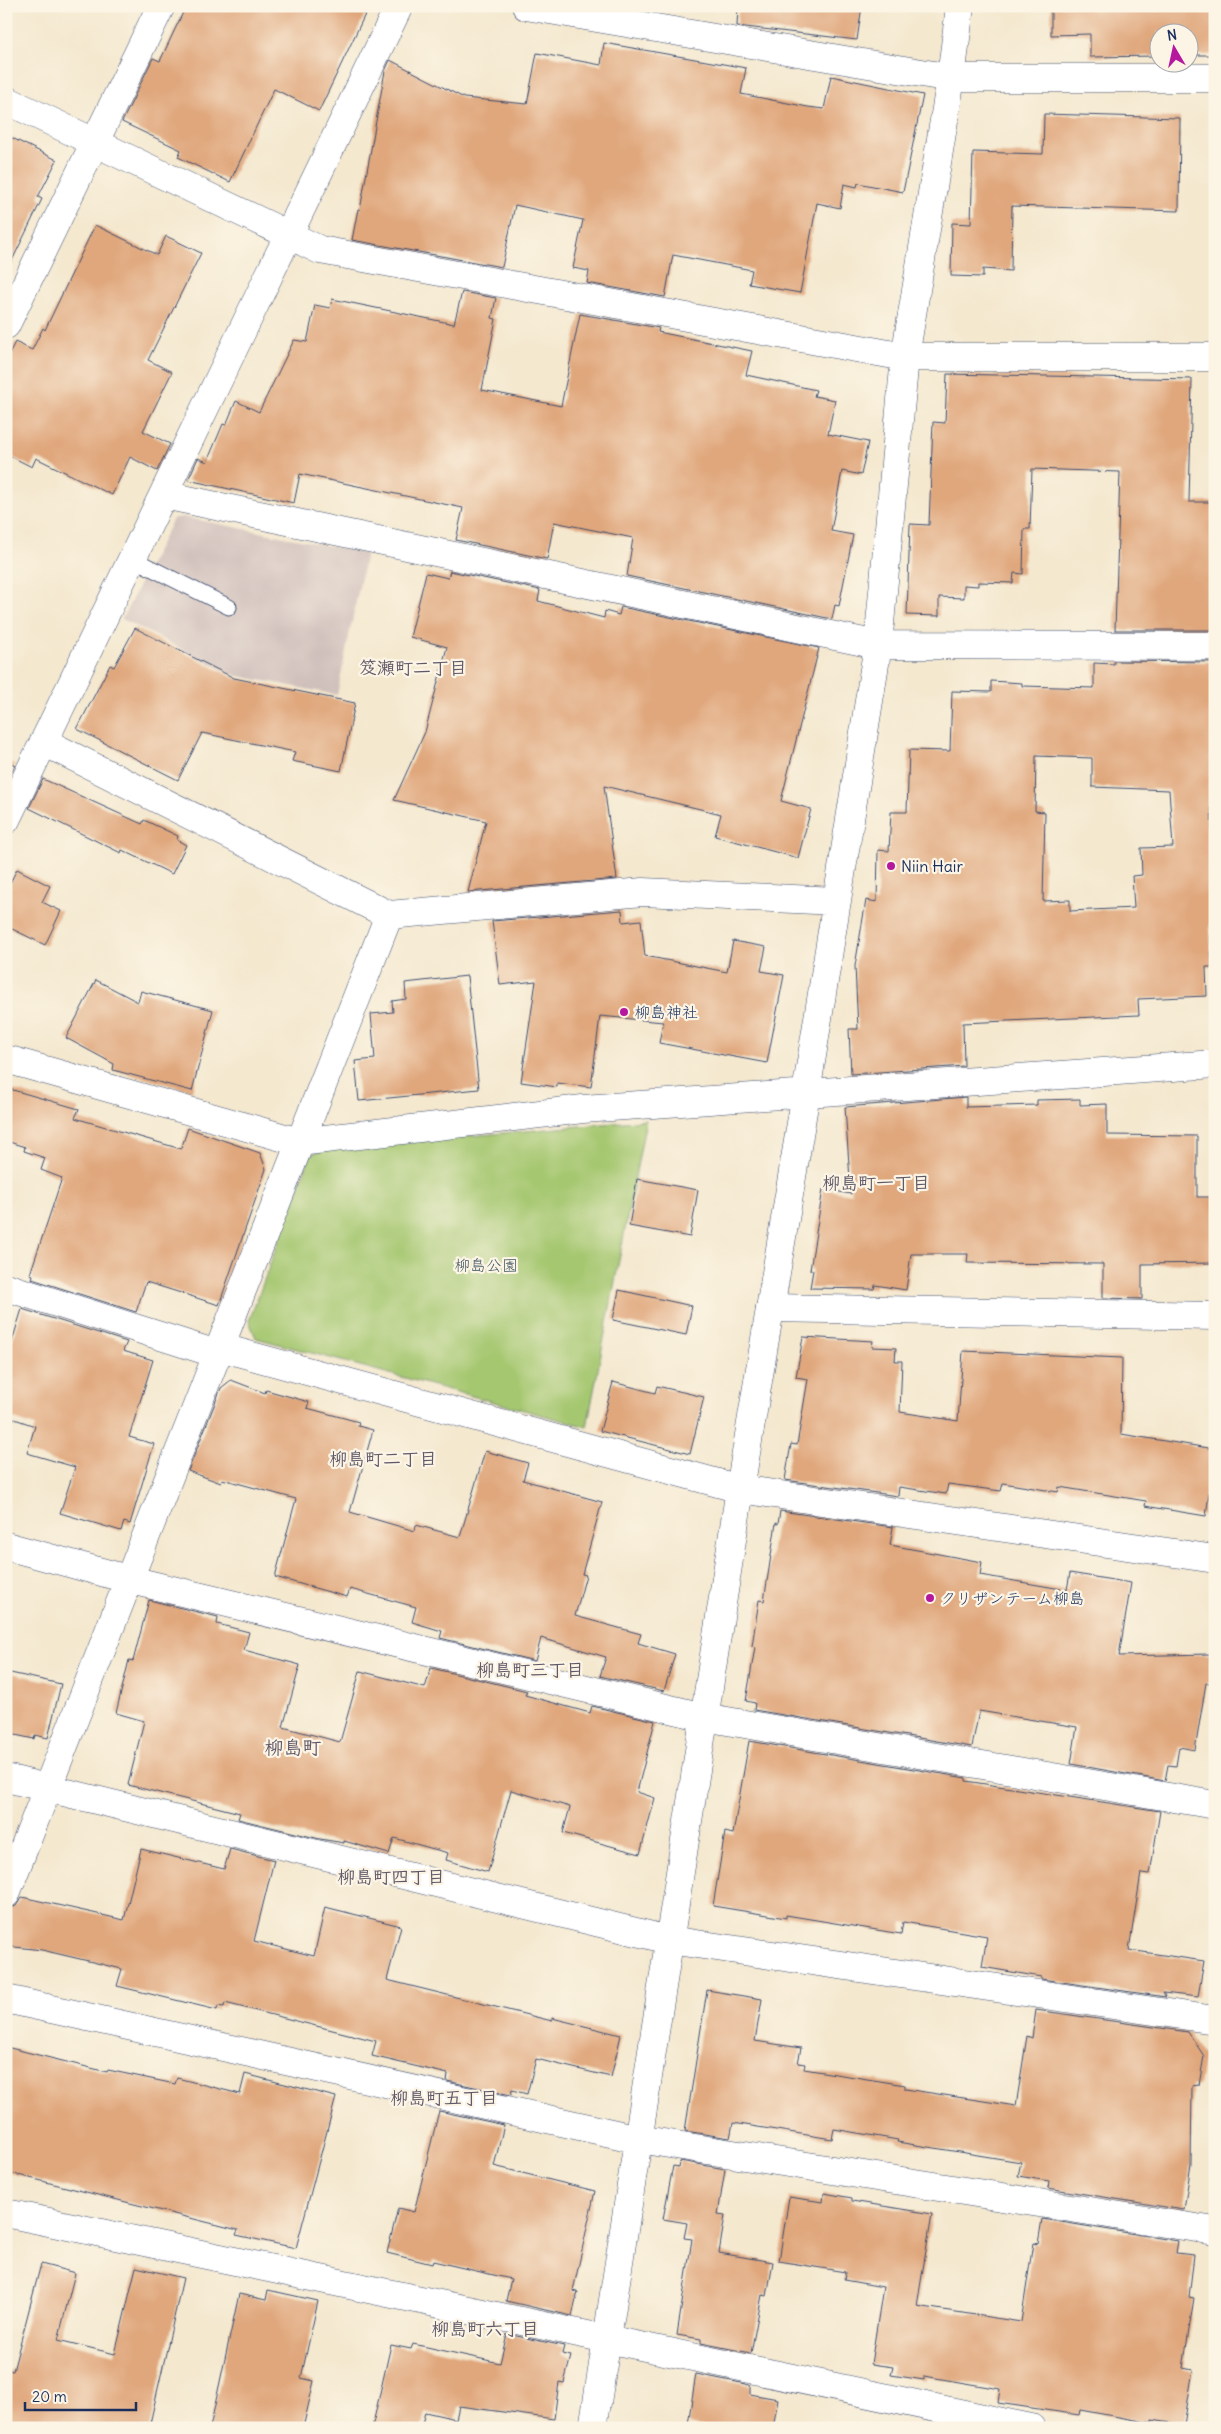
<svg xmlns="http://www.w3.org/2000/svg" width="1221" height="2434" viewBox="0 0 1221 2434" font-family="Delius,'Klee One',sans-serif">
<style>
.industrial{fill:#d0c0bc}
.green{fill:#a5c76f;stroke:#607b66}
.building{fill:#e0a77d;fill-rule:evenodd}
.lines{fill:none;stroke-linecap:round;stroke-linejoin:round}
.lane-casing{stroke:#3c4b6f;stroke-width:17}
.street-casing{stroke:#3c4b6f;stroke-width:29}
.secondary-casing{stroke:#3c4b6f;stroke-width:29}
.lane{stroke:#fff;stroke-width:15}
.street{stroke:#fff;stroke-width:28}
.secondary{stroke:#fff;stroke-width:28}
.poi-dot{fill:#b5179e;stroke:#fcf5e5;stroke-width:2}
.labels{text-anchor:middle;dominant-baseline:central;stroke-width:4.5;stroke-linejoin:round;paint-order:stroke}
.poi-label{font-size:16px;fill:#1b2f5e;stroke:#fcf5e5;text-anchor:start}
.park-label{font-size:16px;fill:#3e5562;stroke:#fcf5e5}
.neighbourhood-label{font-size:18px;font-weight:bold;fill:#605969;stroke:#fcf5e5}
.quarter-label{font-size:19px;font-weight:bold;fill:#605969;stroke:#fcf5e5}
</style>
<rect width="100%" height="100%" fill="#fcf5e5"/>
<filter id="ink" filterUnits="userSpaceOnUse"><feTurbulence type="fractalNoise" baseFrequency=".02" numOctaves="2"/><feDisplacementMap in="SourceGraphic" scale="10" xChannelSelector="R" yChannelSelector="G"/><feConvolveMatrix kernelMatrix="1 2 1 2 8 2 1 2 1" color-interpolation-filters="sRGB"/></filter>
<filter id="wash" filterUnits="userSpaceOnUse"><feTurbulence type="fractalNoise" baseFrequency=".0096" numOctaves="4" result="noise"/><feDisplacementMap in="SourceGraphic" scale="20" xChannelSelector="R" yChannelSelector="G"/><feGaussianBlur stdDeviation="1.12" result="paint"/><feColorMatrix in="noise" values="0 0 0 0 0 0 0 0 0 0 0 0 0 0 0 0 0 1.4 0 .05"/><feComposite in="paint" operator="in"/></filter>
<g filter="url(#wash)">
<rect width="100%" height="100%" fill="#f4e8cf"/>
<!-- industrial -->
<path class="industrial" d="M183,517l183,36 -29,142 -104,-20 -111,-56 51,-100z"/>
<!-- green -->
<path class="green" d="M646,1120l-59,307 -331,-89 -7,-17 62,-167 16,-5z"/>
<g id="blocks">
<!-- building -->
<path class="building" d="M186,6h183l-50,105 -45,-22 -44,93 -52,-25 3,-7 -59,-28 31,-64 7,3z
M738,6h124l-5,34 -120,-14z
M1051,6h164v49h-27v-23h-30v24l-68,1v-23l-39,1z
M604,43l142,25 -5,26 67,13 16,2 7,-33 92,19 -20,97 -45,-9 -1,4 -13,-3 -4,24 -23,-5 -17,90 -51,-9 3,-14 -79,-15 -8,42 -78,-14 2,-12 -16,-3 10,-48 -68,-15 -13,62 -150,-27 6,-31 2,1 25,-139 5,-11 74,38 63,6 10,-51 64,12z
M1044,114l136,4 -1,93 -167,-5 -1,65 -28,-2v8l-32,-1 1,-53 19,1 2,-72 70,2z
M6,135l51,25 -19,37 4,2 -36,74z
M95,225l62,30 9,-19 35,17 -53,107 24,12 -29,59 27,13 -13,27 -27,-14 -18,38 -76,-37 -4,9 -26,-13v-94l9,-18 17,8 11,-22 2,2z
M462,292l34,6 -4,20 4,1 -14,71 79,16 19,-92 79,14 -1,4 94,19 -6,24 70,15 -2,6 21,4 -7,34 40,8 -7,33 -19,-4 -11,60 22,4 -14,71 -4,-1 -3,14 -205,-43 6,-38 -79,-16 -7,37 -91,-19 7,-32 -163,-34 -6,29 -106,-23 10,-22 9,4 16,-38 3,1 10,-24 23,11 35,-72 13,2 8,-37 15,3 2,-9 122,25z
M947,374l245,5 -3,123h26v128h-100l5,-158 -88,-3 -2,60h-6l-1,45 -9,-1 -1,10 -35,-1v4l-14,-1v13l-25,-1v19l-32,-1 3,-91 19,1 4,-103 12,1z
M450,571l90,19 -2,11 66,17 1,-7 14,4 2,-8 198,41 -38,153 30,8 -13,49 -83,-22 6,-22 -117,-28 13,93 -149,13 18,-71 -92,-21 31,-68 22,-85 -37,-10 16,-64 22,5z
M135,628l99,50 121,25 -14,68 -49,-10 3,-9 -93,-19 -24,47 -101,-51 33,-64 4,2z
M1114,661l101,1v137h-4l4,125h-5l2,43h-6l1,29 -69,3 1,16 -176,8 1,43 -113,8 -2,-45h9l-3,-63 11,-66 11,2 1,-52 11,1 2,-39h16l2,-62 41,1 2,-60 39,1v-11l31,2v3l72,2v-25l20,1zM1036,756l56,2v29l77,3 4,57 -32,1 1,27 -10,1 2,32 -64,3v-11l-27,1 2,-89 -10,-1z
M6,760l9,5 -9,19z
M43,779l99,45 2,-4 34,16 -1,4 9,5 -14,29 -50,-24 -1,3 -92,-45z
M17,869l33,17 -8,16 19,9 -16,34 -39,-19v-35z
M622,910l1,12 18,-2 4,36 82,16 6,-31 33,6 -5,24 23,4 -17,88 -108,-20 4,-21 -63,-6 -9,71 -34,-4v4l-36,-5 15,-101 -36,4 -8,-64z
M467,976l12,113 -120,12 -4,-40 20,-2 -4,-45 22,-2 -1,-11 14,-2 -1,-16z
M96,980l42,22 3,-11 72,19 -21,81 -79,-21 1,-6 -48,-26z
M6,1088l73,21 -4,9 106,31 7,-21 72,25 6,16 -47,136 -73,-23 -10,30 -104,-33 1,-4 -3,-1 32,-96 -21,-8 4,-12 -21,-7 1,-4 -19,-6z
M966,1097v10l71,-2v-5l43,-1v6l27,-1v31l90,1v61h18v66l-73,1v35l-39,-1v-34l-136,-1 1,-9h-57l-5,36 -31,-5 -1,4 -64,-1 3,-18h-3l13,-81 28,5 -6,-87z
M637,1179l61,11 -8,47 -61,-11z
M619,1290l73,16 -6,29 -73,-15z
M22,1309l105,33 -4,9 30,9 -24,77 25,7 -24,80 -6,-2 -3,9 -61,-18 15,-46 -48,-14 8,-27 -29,-10v-55z
M803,1337l70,4 -1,6 24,1 -1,13h7l-2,51 58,9 5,-70 159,7 -1,76 94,15 -9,67 -61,-10 1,-5 -87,-14 -1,5 -55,-9 -2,8 -53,-7 -2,10 -47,-7 -1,9 -113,-16 6,-36 6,1 11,-66 -12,-2z
M231,1380l34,13 1,-3 43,12 -2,6 52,14 -1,4 15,4 -23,82 65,19 1,-6 44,12 25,-86 43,12 -5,17 79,22 -20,72 4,1 -11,41 66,18 -3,9 37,11 -11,37 -64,-15 6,-19 -65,-19 -6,23 -95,-23 2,-7 -30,-9 4,-15 -66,-18 -3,8 -72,-20 21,-78 -74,-20 -1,4 -33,-12 33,-83z
M613,1382l42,11 2,-7 47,11 -14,57 -90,-23z
M780,1511l113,16 -3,18 92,17 -2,13 87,15 3,-17 61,10 -12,73 91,-2 1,29h-5l-11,67 -16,-3 -3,19 -8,-1 -3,16 -94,-17 6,-37 -98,-16 -7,36 -218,-37 1,-7 -9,-2 9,-54 -3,-1 7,-46 5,1 12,-78 2,1z
M149,1600l69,17 -1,7 32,8 -5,18 56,15 -17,62 57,15 20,-71 65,17 6,-20 96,23 -2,4 65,18 2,-7 63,15 -18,71 18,6 -15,56 -77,-21 7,-26 -59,-17 -23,82 -42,-12 2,-7 -54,-15 -5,16 -45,-13v2l-24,-4 -82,-20 2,-6 -112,-28 16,-64 -28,-8 13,-53 4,1z
M6,1672l55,12 -13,54 -13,-3 -1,4 -28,-6z
M749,1741l217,37v3l194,30 -10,63 -9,-1 -12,77 75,11 -6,36 -35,-4 3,4 -125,-18v-2l-59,-10 5,-31 -84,-14 -2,12 -115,-19v3l-73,-12 12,-74 8,2z
M141,1849l83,20 6,-20 44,11 -20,81 60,15 11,-49 76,19 -14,54 165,41v-3l69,17 -10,42 -75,-18 -9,35 -15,-4 -1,5 -64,-14 1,-7 -76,-18 4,-15 -151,-38 -1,4 -6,-1 -1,4 -100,-24 5,-17 -80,-19 -36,-4v-37l10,-3 6,-9 102,23z
M707,1990l55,9 -7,42 46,7 -3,15 7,1 -1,5 101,16v4l111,17 11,-70 5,2 4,-28 152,22 16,24 -5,29 -7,1 -1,78 -7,46 -136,-22 1,-7 -31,-5 3,-14 -124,-20 1,-2 -64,-11 -2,10 -99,-16 -3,15 -45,-7z
M6,2047l101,25 1,-2 67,14 2,-6 63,16 5,-20 91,23 -40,151 -60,-13 2,-5 -232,-58z
M439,2111l65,14 -10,41 101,25 -22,100 5,1 -6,24 -66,-15 5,-22 -78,-18 -1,3 -45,-11 11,-45 16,4z
M680,2161l45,8 -7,46 7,1 -6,37 54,9 -6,34 -5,-1 -11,58 -50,-10v-4l-24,-4 15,-96 -8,-1 3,-15 -24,-4 10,-53 6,1z
M824,2193l28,5v3l80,13 -15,92 104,16 12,-79 5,1 4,-25 136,22 -2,12 18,2 -5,42 5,1 -11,70 10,2 -9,55 -32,-5v3l-72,-13 -1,5 -81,-12 2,-14 -76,-13v4l-33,-5 2,-8 -22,-3 12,-77 -39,-7 1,-8 -66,-11 10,-64 34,5z
M41,2264l34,9 -17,67 57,14 21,-87 47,11 -34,150h-143v-58l7,1z
M268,2290l50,11 -17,77 13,3 -11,47h-93l29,-134 27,6z
M507,2334l57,12 -2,8 9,2 -7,27 -5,-1 -5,37 -95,-13 -3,13 -31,-7 -4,16h-49l19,-83 20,4 2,-5 87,19z
M696,2374l50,10 4,2v8l28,5 -5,29h-63l-22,-4z"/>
</g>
</g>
<g filter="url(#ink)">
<use href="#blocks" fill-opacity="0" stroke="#3c4b6f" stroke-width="1"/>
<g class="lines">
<!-- lane casing -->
<g class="lane-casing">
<path id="lane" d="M133,559l96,48"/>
</g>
<!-- street casing -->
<g class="street-casing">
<path id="street" d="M526,6l425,72h264
M6,100l314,150 585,107h310
M6,325l155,-319
M164,495l714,150 337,1
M44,742l345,173 254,-23 194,9
M6,820l393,-814
M6,1059l293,83 284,-33 632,-45
M806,1093l72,-448 27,-288 46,-279 9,-72
M6,1287l211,67
M770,1308l445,8
M219,1347l521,142 475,70
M6,1546l125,34 573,137 511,88
M6,1778l663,162 546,80
M6,1894l383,-979
M6,1999l632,140 577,92
M6,2213l1025,215"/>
</g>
<!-- secondary casing -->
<g class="secondary-casing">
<path id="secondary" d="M593,2428l147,-939 66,-396"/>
</g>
<!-- lane -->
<use href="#lane" class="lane"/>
<!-- street -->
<use href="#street" class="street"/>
<!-- secondary -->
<use href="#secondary" class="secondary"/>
</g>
</g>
<!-- markers -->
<g class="poi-dot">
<circle cx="891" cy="866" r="5"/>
<circle cx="624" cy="1012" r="5"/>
<circle cx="930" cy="1598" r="5"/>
</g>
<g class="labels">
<!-- poi labels -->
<g class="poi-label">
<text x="901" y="866">Niin Hair</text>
<text x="634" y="1012">柳島神社</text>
<text x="940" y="1598">クリザンテーム柳島</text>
</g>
<!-- park labels -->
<g class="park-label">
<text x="486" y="1265">柳島公園</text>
</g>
<!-- neighbourhood labels -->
<g class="neighbourhood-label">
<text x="413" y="667">笈瀬町二丁目</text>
<text x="876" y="1182">柳島町一丁目</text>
<text x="383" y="1458">柳島町二丁目</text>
<text x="530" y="1669">柳島町三丁目</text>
<text x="391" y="1876">柳島町四丁目</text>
<text x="444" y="2097">柳島町五丁目</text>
<text x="485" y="2328">柳島町六丁目</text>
</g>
<!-- quarter labels -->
<g class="quarter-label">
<text x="293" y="1747">柳島町</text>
</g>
</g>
<!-- margin -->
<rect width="1221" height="2434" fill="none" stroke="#fcf5e5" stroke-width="25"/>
<!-- north arrow -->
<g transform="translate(1174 48) rotate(351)"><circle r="24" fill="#fcf5e5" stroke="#a2a6af"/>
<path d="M0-4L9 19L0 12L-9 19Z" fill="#b5179e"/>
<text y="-8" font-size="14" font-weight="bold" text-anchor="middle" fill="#1b2f5e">N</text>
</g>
<!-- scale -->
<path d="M25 2402v8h111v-8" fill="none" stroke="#1b2f5e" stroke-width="2.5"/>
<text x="32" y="2402" font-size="15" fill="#1b2f5e" stroke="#fcf5e5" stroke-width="4" paint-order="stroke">20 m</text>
</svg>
